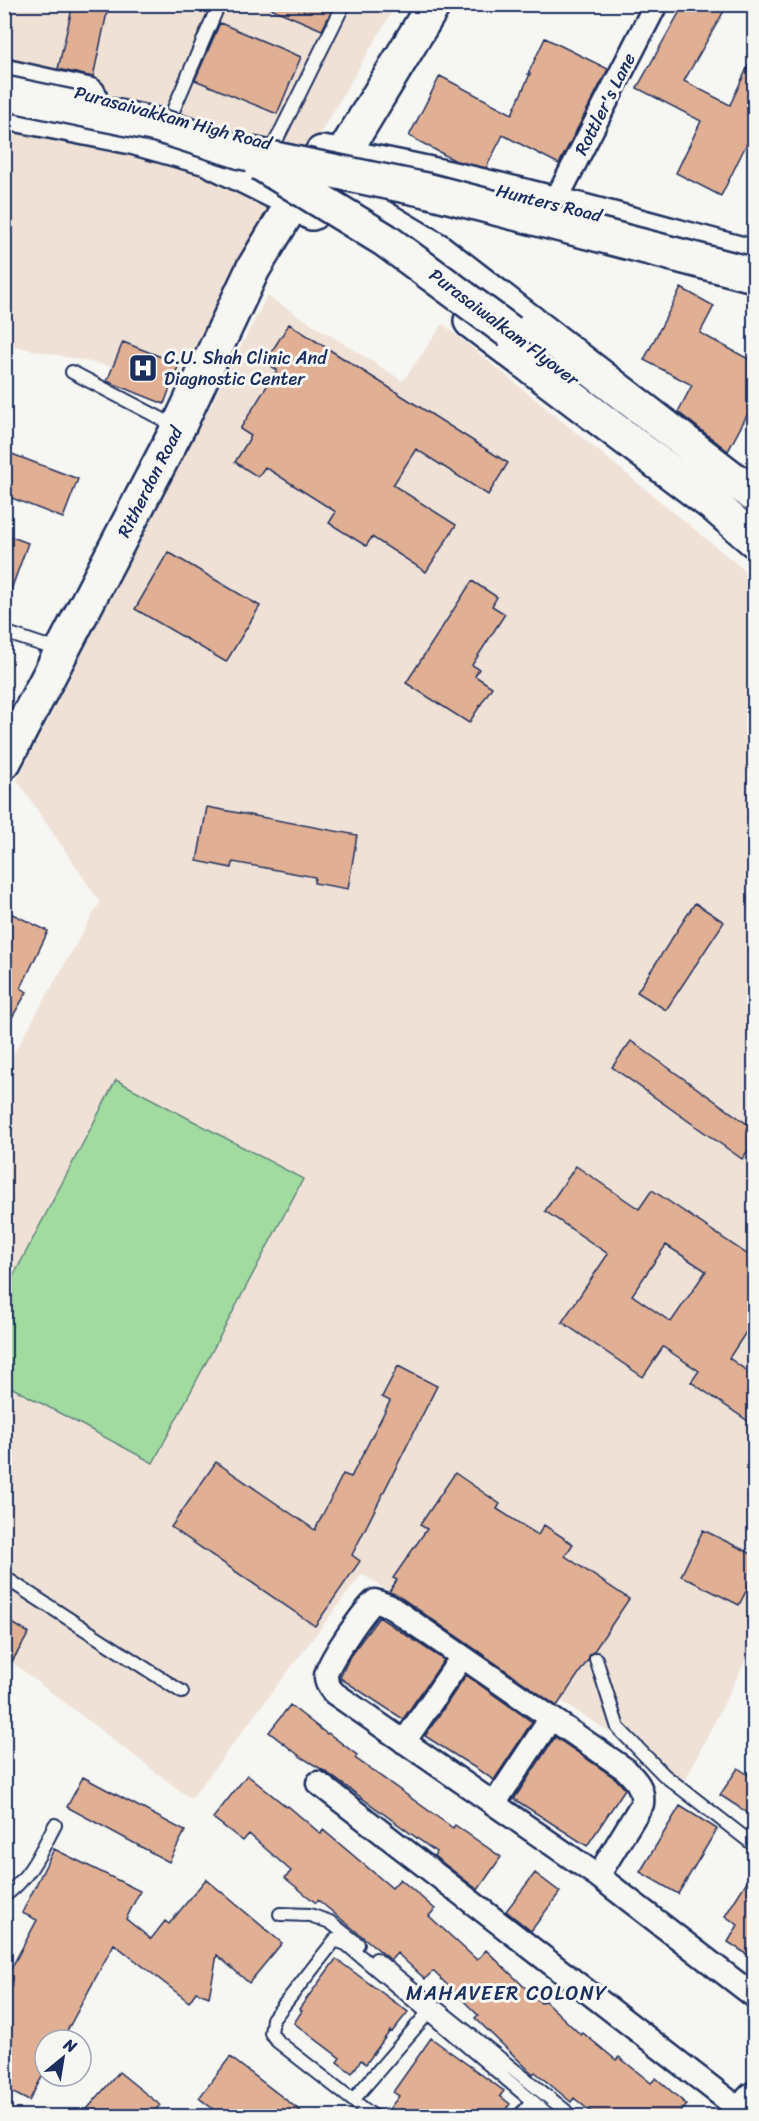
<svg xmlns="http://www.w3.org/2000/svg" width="759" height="2121" viewBox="0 0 759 2121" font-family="Sriracha,sans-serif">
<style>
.built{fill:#f0e1d6}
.green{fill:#a2dba0;stroke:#5e857f;stroke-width:1.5}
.building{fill:#e1af93;stroke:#1b2f5e;stroke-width:1.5;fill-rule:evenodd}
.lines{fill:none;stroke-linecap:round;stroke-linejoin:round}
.lane-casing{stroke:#1b2f5e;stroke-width:16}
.street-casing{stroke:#1b2f5e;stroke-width:27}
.secondary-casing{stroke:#1b2f5e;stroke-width:38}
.lane{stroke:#f6f6f2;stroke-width:12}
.street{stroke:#f6f6f2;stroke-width:22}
.secondary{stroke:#f6f6f2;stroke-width:33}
.secondary-bridge-casing{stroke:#1b2f5e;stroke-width:38;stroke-linecap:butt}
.secondary-bridge{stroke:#f6f6f2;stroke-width:33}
.labels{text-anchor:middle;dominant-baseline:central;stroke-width:6;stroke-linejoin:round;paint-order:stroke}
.street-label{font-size:18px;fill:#1b2f5e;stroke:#f6f6f2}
.poi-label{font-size:18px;fill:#1b2f5e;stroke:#f6f6f2;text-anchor:start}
.neighbourhood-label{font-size:20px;letter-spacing:1.5px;fill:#1b2f5e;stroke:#f6f6f2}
</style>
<rect width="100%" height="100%" fill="#f6f6f2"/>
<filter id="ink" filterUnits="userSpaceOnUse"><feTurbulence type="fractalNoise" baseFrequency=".0167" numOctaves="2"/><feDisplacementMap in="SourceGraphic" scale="12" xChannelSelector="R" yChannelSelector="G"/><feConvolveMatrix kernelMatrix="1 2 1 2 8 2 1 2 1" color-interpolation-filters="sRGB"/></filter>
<g filter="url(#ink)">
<!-- built -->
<path class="built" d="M5,5h391l-221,375 -170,-36z
M267,296l136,85 40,-57 311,254v1066l-69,136 -323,-206 -171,225 -186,-142v-588l95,-167 -83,-122z"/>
<!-- green -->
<path class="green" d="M116,1080l187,99 -150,284 -148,-79v-92z"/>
<!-- building -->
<path class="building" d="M73,4h21l14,4 -15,69 -35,-8z
M261,4h74l-13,26z
M684,4h44l-44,77 46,24 24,-52v92l-6,-4 -27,55 -45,-23 25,-52 -64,-33z
M220,23l81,34 -24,57 -82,-34z
M545,38l63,31 -49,95 -56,-29 -17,33 -30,-7 -47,-25 31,-60 72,38 18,-40h-2z
M681,288l33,18 -14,27 54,29v40l-26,49 -50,-39 14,-27 -48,-25z
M289,324l219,139 -20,32 -72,-46 -23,36 63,40 -30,47 -54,-35 -6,9 -37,-23 7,-11 -71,-45 -7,10 -23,-15 16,-26 -11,-7 37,-59 -12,-8z
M123,342l56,22 -15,40 -57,-23z
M4,451l74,28 -15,39 -59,-23z
M4,534l24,9 -21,58h-3z
M168,552l92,54 -34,56 -91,-53z
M472,581l25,16 -5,9 13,8 -33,51 7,4 -4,7 17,11 -23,36 -63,-40z
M207,807l150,28 -9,54 -34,-6 1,-6 -82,-15 -1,6 -35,-7z
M695,903l29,19 -58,88 -29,-18z
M4,910l44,21 -27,57 6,4 -23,39z
M631,1041l123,88v13l-12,17 -130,-92z
M576,1166l63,43 13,-19 102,69v61l-25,38 25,18v49l-63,-43 8,-11 -36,-24 -20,30 -81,-55 46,-68 -63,-43zM666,1245l40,26 -35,51 -39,-27z
M398,1366l39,20 -85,169 8,6 -45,65 -144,-99 45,-65 99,68 28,-56 8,3 39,-76 -8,-4z
M455,1473l45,31 -3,5 41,26 6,-10 29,19 -8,12 64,43 -35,52 -4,3 -2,6 -31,46 -160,-111 -8,-3 8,-12 -4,-2 34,-49 -7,-4z
M703,1530l51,25v20l-15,30 -58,-29z
M379,1617l65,43 -41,59 -63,-41 10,-22z
M4,1618l25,15 -25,42z
M466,1675l66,47 -38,58 -69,-44z
M290,1705l37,29 1,-1 29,22 -2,3 98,70 2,-3 46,32 -23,33 -44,-34 2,-4 -110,-80 -25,-15 -32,-25z
M555,1737l61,42 9,10 -38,57 -73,-47z
M738,1768l16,11v38l-34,-22z
M247,1775l40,32 1,-1 33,28 2,-4 69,58 8,-9 35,30 -6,7 48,44 9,-10 55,53 3,-3 37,35 2,-2 33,27 3,-3 32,26 5,-5 31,27 -10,11h-81l-22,-18 -3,4 -36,-30 -2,2 -58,-56 3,-3 -45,-44 -8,8 -28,-26 -6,7 -73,-60 -2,3 -31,-25 6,-7 -42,-37 -6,7 -30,-23z
M83,1777l102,54 -16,31 -102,-55z
M680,1806l37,23 -39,65 -38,-22z
M54,1849l86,42 -14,28 25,20 14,-18 4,3 37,-45 76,64 -33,40 -32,-28 -8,42 -13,-5 -7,10 -75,-58 -52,96h-17v31l-16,30 -25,-13v-106l33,-62 -15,-7z
M754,1870v89l-26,-17 10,-17 -13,-9z
M535,1873l25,19 -29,39 -25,-20z
M336,1959l72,53 -16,20 -2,-1 -24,33 -5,-4 -9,13 -15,-11 3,-4 -46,-35 8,-12 -3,-2z
M431,2038l73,53 -4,5 10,8 -9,12h-117l15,-20 -6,-4z
M230,2057l77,59h-85l-23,-18z
M119,2072l41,33 -10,11h-69z"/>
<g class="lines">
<!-- lane casing -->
<g class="lane-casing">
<path id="lane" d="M172,113l47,-109
M274,145l70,-141
M72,372l105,55
M4,632l57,19
M4,1577l178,115
M596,1659l22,69 46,47 90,70
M4,1896c26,-18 37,-45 51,-71
M280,1914l30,1 20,7 28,22
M376,1959l196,157
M353,2100l75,-87
M373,2116l-96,-75 -6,-8 2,-14 62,-79 11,4 204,172
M519,2116l14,-14"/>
</g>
<!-- street casing -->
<g class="street-casing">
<path id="street" d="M554,204l102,-200
M404,1742l58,-85
M318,1783l425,329
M494,1804l57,-86
M598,1876l44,-72c2,-16 -6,-24 -17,-35l-236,-163 -14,-5c-10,8 -49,63 -49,75 0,7 3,11 8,17l264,183 156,120"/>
</g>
<!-- secondary casing -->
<g class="secondary-casing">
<path id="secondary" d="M4,76l85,19
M4,112l128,25 75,21 87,43 18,12
M322,153c146,24 289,66 432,104
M328,189l50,26 59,35 317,245
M471,321l244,185 39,34
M4,762l174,-334 75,-159 41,-68 26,-16 22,-29 92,-152
M738,2116l16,-17"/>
</g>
<!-- lane -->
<use href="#lane" class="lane"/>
<!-- street -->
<use href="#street" class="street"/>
<!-- secondary -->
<use href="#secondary" class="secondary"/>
<!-- secondary-bridge casing -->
<g class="secondary-bridge-casing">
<path id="secondary-bridge" d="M4,93l153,32 84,27 185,38 328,85
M261,164l124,76 125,92"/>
</g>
<!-- secondary-bridge -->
<use href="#secondary-bridge" class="secondary-bridge"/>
</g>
</g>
<!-- icons -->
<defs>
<g id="hospital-square" transform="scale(1.5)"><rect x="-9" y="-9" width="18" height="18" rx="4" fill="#1b2f5e" stroke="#f6f6f2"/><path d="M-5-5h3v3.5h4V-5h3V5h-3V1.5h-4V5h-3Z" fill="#fff"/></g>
</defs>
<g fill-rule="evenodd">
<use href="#hospital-square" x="143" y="368"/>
</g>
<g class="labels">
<!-- street labels -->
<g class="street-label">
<text transform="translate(605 104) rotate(-63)">Rottler's Lane</text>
<text transform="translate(173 118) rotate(15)">Purasaivakkam High Road</text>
<text transform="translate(549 203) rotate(14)">Hunters Road</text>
<text transform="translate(504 327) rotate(37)">Purasaiwalkam Flyover</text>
<text transform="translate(150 482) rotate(-63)">Ritherdon Road</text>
</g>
<!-- poi labels -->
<g class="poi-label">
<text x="164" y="358">C.U. Shah Clinic And<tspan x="164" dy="21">Diagnostic Center</tspan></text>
</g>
<!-- neighbourhood labels -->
<g class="neighbourhood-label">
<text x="507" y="1993">MAHAVEER COLONY</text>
</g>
</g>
<!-- margin -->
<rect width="759" height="2121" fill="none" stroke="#f6f6f2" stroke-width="24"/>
<rect x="12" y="12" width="735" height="2097" fill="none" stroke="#1b2f5e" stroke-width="2" filter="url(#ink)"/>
<!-- north arrow -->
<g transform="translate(63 2058) rotate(30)"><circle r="28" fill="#f6f6f2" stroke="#9ea6b7" stroke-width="1.5"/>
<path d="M0-4.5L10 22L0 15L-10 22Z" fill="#1b2f5e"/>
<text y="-9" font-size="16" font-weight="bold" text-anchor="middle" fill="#1b2f5e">N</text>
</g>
</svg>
